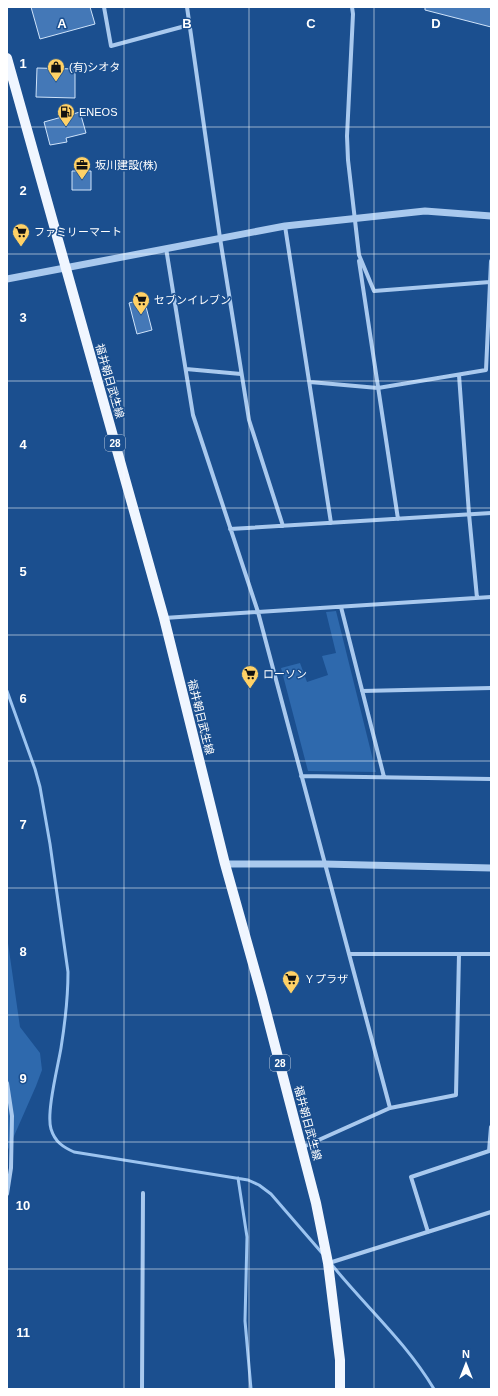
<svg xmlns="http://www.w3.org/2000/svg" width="498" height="1396" viewBox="0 0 498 1396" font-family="Arial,'Noto Sans JP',sans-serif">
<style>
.green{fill:#2e69ad}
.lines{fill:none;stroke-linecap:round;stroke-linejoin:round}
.stream{stroke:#9cc4f0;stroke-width:3}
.building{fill:#4478b7;stroke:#cfe3fa}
.minor{stroke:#a9c9ee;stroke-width:4}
.tertiary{stroke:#a9c9ee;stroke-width:7}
.primary{stroke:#f0f6ff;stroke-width:10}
.grid{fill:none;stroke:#fff;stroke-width:1;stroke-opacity:0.55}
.labels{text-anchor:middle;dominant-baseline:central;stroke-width:3;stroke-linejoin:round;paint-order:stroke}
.shield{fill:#1b4f8f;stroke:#bbcadd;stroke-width:1}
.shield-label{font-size:10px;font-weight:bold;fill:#fff}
.poi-label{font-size:11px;fill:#fff;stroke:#1b4f8f;text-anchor:start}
.street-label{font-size:11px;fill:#fff;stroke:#1b4f8f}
.grid-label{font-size:13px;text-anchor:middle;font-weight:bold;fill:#fff;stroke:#1b4f8f;stroke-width:3;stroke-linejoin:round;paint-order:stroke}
</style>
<rect width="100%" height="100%" fill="#1b4f8f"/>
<!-- green -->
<path class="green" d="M336,611l40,161 -68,-1 -27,-103 19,-5 7,19 21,-7 -6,-19 14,-3 -10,-41z
M7,936l13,91 20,26 2,17 -6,16 -29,66z"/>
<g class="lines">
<!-- stream -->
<path class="stream" d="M7,691l28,78 5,18 10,57 18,128c0,25 -3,51 -7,76 -3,18 -15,65 -10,81 4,13 12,18 23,23l174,28 11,5 12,9 51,59
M238,1178l9,59 -2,84 6,68
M332,1265c34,42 74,77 102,124"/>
</g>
<!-- building -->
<path class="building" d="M31,7h59l5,17 -55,15z
M425,7h66v20l-66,-17z
M37,68l38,1v29l-39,-1z
M80,112l6,21 -20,5 1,4 -17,3 -6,-23z
M72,171h19v19h-19z
M144,299l8,31 -15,4 -8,-31z"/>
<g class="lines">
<!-- minor -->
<path class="minor" d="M104,7l7,39 78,-21
M187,7l33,231 29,182 34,106
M352,7l1,7 -6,122 1,24 11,95 15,36 116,-9
M285,226l46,297
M166,248l27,167 65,197 132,496
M359,261l39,258
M186,369l55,5
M459,375l10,139 8,84
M310,382l68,6 108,-18 5,-109
M230,529l261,-16
M341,607l43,170
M164,618l327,-21
M362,691l129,-3
M301,776l190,3
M349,954h142
M7,1083l5,33 -1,52 -4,26
M303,1147l87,-39 66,-13 3,-141
M428,1232l-17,-55 78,-26 2,-24
M329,1263l162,-51
M142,1389l1,-196"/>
<!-- tertiary -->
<path class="tertiary" d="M7,279l278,-53 140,-15 66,5
M225,864h99l167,4"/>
<!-- primary -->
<path class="primary" d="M7,58l157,560 61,246 37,132 54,207 12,60 12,97v29"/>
</g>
<!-- grid -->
<path class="grid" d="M124,7v1382M249,7v1382M374,7v1382M7,127h484M7,254h484M7,381h484M7,508h484M7,635h484M7,761h484M7,888h484M7,1015h484M7,1142h484M7,1269h484"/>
<!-- icons -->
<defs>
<g id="shop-pin" transform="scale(0.9)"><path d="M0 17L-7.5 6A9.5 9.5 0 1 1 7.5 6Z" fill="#ffd166" stroke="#1b4f8f"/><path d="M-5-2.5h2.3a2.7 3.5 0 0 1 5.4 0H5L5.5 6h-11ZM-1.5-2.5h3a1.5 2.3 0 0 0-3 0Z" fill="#111"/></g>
<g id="fuel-pin" transform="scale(0.9)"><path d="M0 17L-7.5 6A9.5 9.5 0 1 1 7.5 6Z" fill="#ffd166" stroke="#1b4f8f"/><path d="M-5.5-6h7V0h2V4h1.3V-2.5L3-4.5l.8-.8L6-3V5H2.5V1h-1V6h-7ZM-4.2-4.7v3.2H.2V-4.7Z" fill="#111"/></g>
<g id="office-pin" transform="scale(0.9)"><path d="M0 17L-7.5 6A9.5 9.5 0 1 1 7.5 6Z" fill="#ffd166" stroke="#1b4f8f"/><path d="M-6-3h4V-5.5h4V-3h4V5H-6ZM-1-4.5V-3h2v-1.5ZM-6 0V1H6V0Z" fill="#111"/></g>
<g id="supermarket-pin" transform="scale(0.9)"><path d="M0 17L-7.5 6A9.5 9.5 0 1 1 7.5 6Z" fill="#ffd166" stroke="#1b4f8f"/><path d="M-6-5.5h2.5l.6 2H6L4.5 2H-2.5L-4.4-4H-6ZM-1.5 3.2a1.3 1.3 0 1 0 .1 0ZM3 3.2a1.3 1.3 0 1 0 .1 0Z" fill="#111"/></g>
</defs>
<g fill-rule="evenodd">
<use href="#shop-pin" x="56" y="67"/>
<use href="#fuel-pin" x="66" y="112"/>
<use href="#office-pin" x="82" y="165"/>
<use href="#supermarket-pin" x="21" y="232"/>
<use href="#supermarket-pin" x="141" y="300"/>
<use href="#supermarket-pin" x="250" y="674"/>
<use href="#supermarket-pin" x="291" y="979"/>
</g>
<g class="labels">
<!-- shield labels -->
<g class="shield">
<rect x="105" y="435" width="20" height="16" rx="3"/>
<rect x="270" y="1055" width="20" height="16" rx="3"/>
</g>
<g class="shield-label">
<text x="115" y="443">28</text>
<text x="280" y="1063">28</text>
</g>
<!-- poi labels -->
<g class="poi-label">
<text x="69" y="67">(有)シオタ</text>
<text x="79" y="112">ENEOS</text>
<text x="95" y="165">坂川建設(株)</text>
<text x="34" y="232">ファミリーマート</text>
<text x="154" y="300">セブンイレブン</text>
<text x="263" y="674">ローソン</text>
<text x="304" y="979">Ｙプラザ</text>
</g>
<!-- street labels -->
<g class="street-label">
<text transform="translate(110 381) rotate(74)">福井朝日武生線</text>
<text transform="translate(201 717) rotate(76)">福井朝日武生線</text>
<text transform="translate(308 1123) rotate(75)">福井朝日武生線</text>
</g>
</g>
<g class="grid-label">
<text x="62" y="28">A</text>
<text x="187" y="28">B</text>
<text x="311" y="28">C</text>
<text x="436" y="28">D</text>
<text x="23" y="68">1</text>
<text x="23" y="195">2</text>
<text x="23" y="322">3</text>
<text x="23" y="449">4</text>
<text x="23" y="576">5</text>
<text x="23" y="703">6</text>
<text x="23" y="829">7</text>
<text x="23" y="956">8</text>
<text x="23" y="1083">9</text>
<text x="23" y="1210">10</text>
<text x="23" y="1337">11</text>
</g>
<!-- border -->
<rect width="498" height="1396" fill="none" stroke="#ffffff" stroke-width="16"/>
<!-- north arrow -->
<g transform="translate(466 1364)" stroke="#1b4f8f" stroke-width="3" paint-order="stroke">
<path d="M0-3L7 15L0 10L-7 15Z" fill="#ffffff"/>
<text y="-6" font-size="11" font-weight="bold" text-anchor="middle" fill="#ffffff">N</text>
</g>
</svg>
